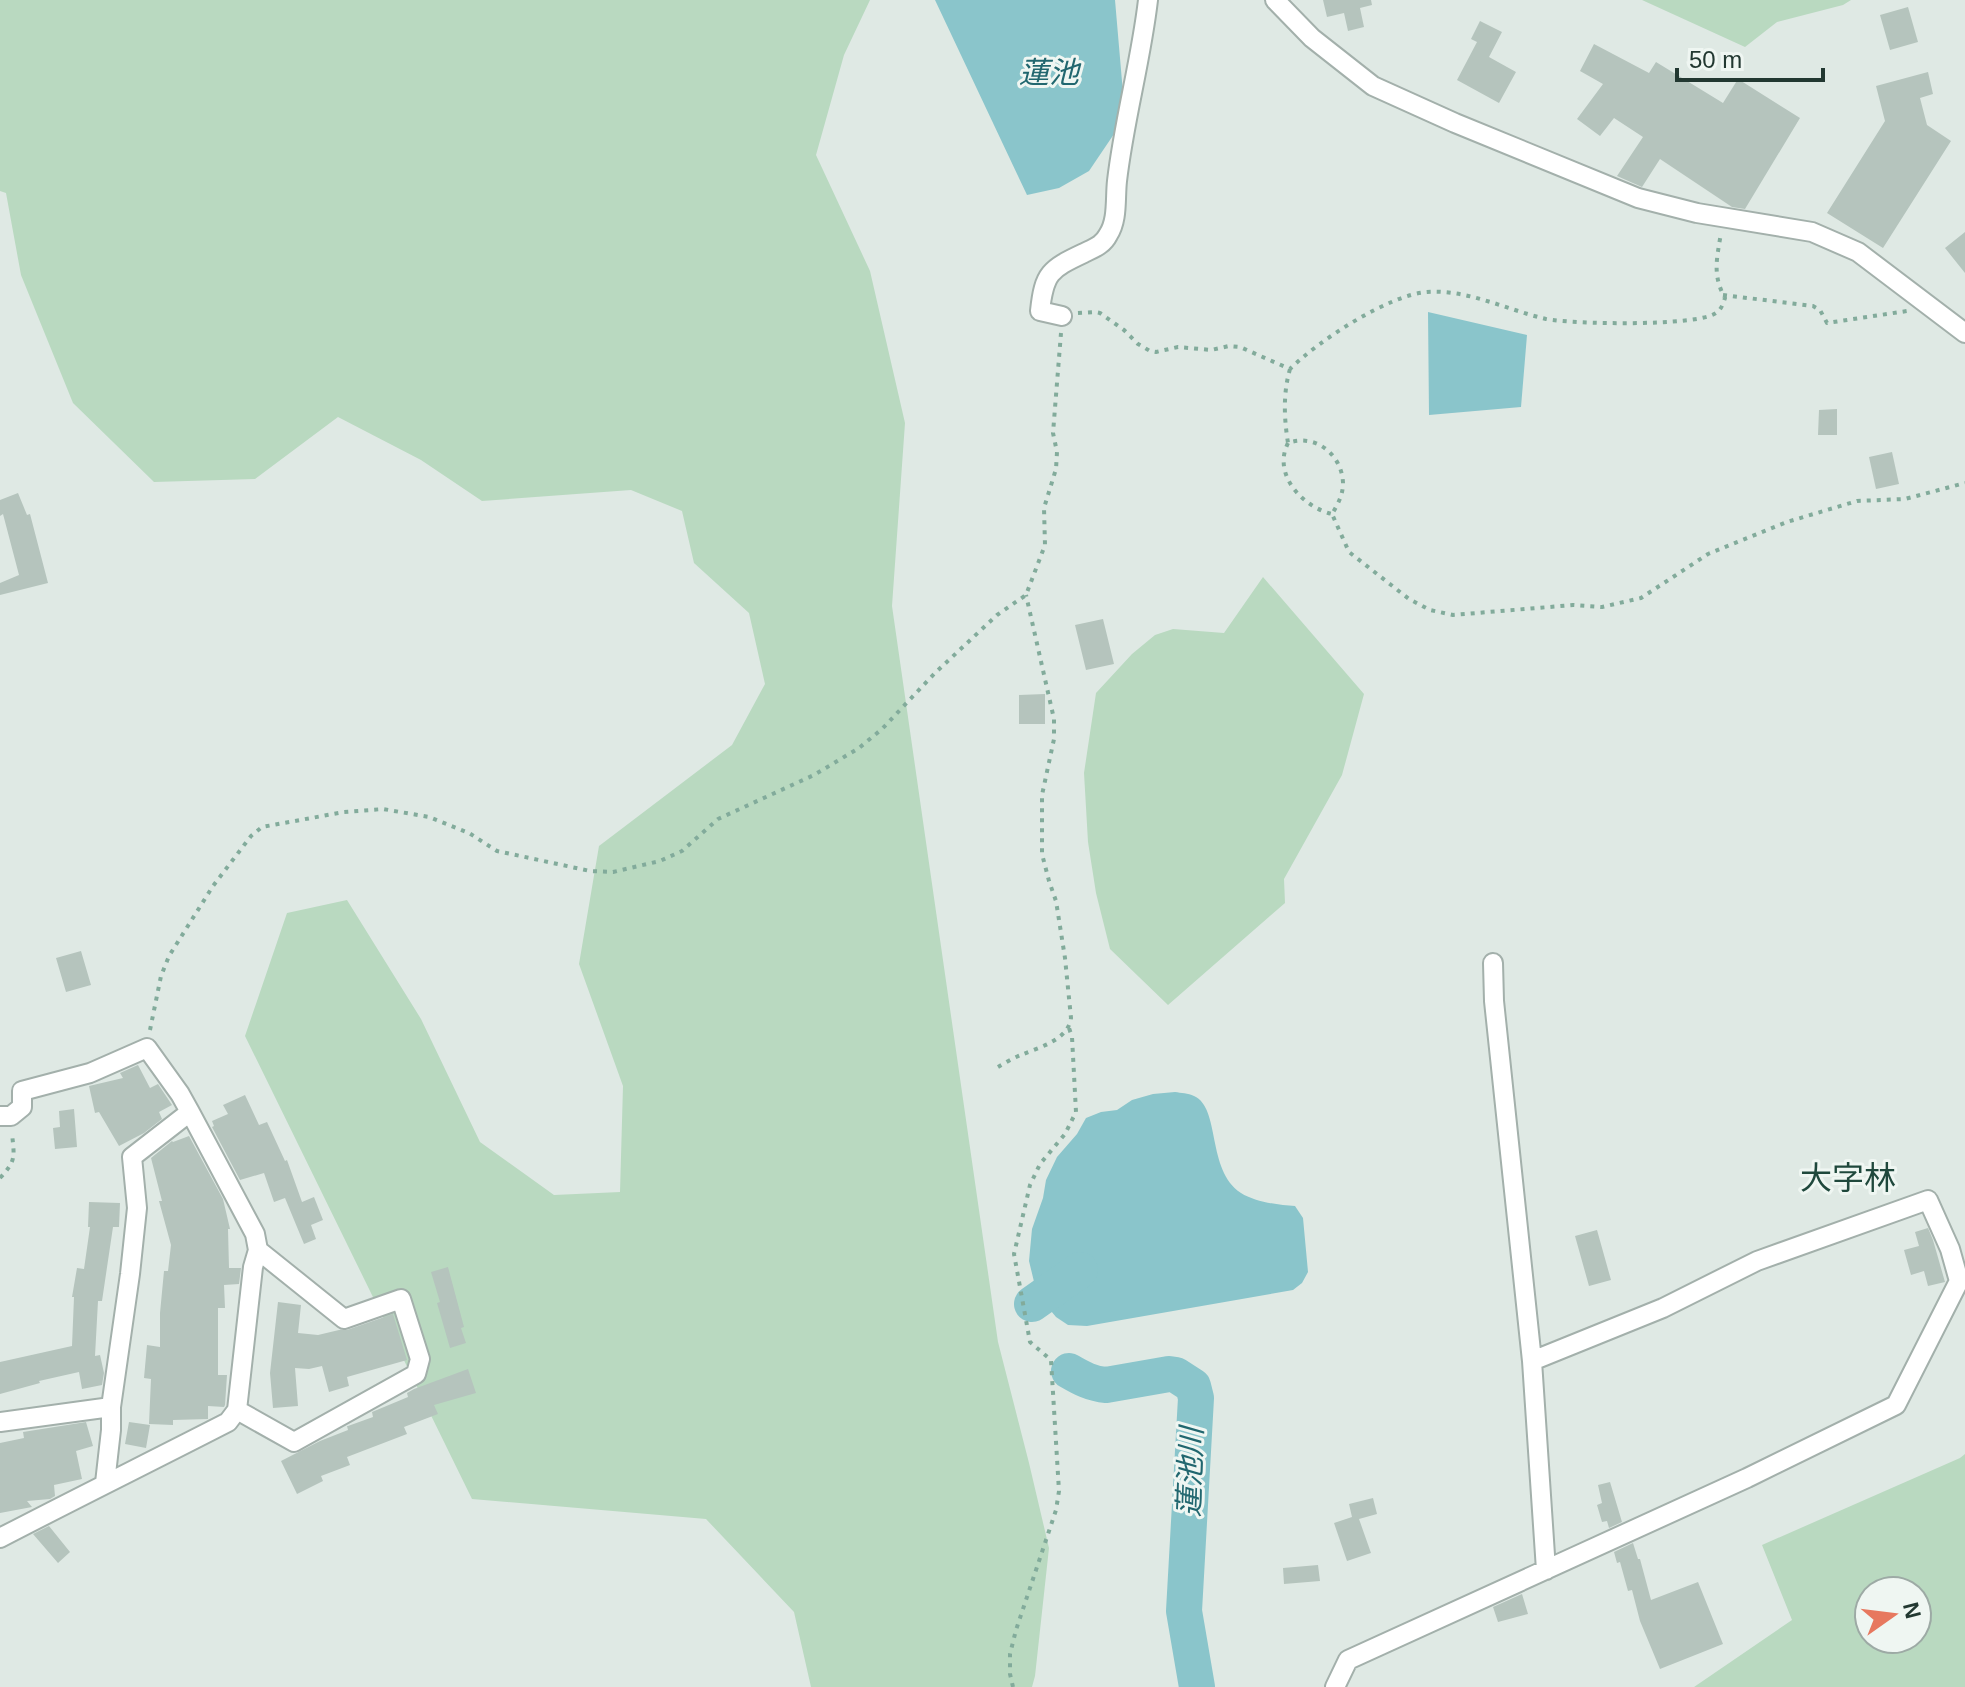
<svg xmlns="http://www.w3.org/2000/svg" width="1965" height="1687" viewBox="0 0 1965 1687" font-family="Arial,'Noto Sans JP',sans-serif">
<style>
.green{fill:#b9d9c0;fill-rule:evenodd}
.water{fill:#8ac5cb}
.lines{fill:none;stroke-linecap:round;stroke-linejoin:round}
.river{stroke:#8ac5cb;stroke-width:36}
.building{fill:#b5c4bd}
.street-casing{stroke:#a3b0ab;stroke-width:22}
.path{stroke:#82ab9b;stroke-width:4;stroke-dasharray:4 6;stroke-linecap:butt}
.street{stroke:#fff;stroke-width:18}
.labels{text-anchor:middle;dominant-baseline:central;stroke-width:6;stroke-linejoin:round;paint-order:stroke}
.water-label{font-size:30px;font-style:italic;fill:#21676f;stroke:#eff6f2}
.quarter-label{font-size:32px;fill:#1f483c;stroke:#eff6f2}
</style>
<rect width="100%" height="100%" fill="#dfe9e4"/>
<!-- green -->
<path class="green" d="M0,0h870l-26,55 -28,100 54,116 35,152 -13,183 106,736 31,121 20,85 -14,128 -3,11h-221l-17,-75 -88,-93 -234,-20 -227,-463 42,-123 60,-13 74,119 59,123 74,53 66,-3 3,-106 -44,-122 20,-118 133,-101 33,-61 -16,-71 -55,-50 -12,-52 -51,-21 -149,11 -61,-41 -83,-43 -83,62 -101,3 -81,-79 -52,-128 -15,-82 -6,-2z
M1642,0h209l-8,5 -66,17 -32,25z
M1263,577l101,117 -22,81 -58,104 1,24 -117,102 -58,-56 -14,-56 -8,-51 -4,-69 12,-80 36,-39 23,-19 18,-6 51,4z
M1965,1454v233h-271l98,-67 -30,-75 198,-87zM1869,1591h48v48h-48z"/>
<!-- water -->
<path class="water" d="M935,0h180l8,93 -9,41 -25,37 -30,17 -32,7z
M1428,312l99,23 -6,72 -92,8z
M1175,1092c6,1 13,1 19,4 27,12 12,74 47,97 14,9 37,12 54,13l8,12 5,54 -6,11 -9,7 -206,36 -19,-1 -12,-8 -19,-23 -8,-33 3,-32 11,-31 3,-18 11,-23 20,-23 9,-16 15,-6 16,-2 15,-10 21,-6z"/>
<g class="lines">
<!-- river -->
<path class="river" d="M1032,1304l48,-34
M1069,1371c12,7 23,13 37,14l63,-11 7,1 17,11 3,12 -12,213 13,76"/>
</g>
<!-- building -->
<path class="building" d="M1323,0h48l1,5 -12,3 4,19 -16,4 -4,-18 -17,4z
M1908,7l10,35 -28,8 -10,-35z
M1480,21l22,11 -13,25 27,15 -17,31 -42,-23 20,-38 -6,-3z
M1594,44l55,29 7,-11 67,41 15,-24 62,39 -55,91 -13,-2 -72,-48 -18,28 -25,-11 26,-39 -29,-19 -14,18 -23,-17 26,-35 -23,-13z
M1928,72l5,22 -13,4 7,27 24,16 -68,107 -56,-35 58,-92 -9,-35z
M1965,232v41l-20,-25z
M1837,409v26h-19l1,-25z
M1892,452l7,32 -23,5 -7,-32z
M18,493l9,22 3,-1 18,69 -48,12v-12l19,-8 -16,-61 -3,2v-16z
M1103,619l11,45 -28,6 -11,-45z
M1045,694v30h-26v-29z
M81,951l10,34 -25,7 -10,-34z
M138,1065l12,23 8,-4 14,21 -13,7 3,7 -18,14 -25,13 -20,-34 -4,1 -6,-27 34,-8 -3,-5z
M245,1095l14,30 8,-3 18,39 2,-1 15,42 12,-5 9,23 -12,5 5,14 -12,5 -19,-46 -11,4 -10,-29 -24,7 -28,-53 2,-1 -2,-5 16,-7 -5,-9z
M74,1109l3,38 -22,2 -2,-21 7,-1 -1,-16z
M189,1136l34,63 7,30h-2l1,39h12l-2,16 -15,1 1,23h-7v67h9l-2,30 -1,2 -16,-1v13l-35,1v5l-24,-1 2,-45 -7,-1 3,-33 13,2v-34l4,-42h4l3,-26 -12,-44h3l-11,-43 21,-17 1,1z
M89,1202l31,1 -1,24h-6l-11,74h-4l-3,55 5,-1 4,18 -2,12 -20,4 -3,-17 -40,9 1,2 -40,11v-32l72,-16 2,-49h-2l5,-29 7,1 6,-42h-2z
M1928,1228l5,12 12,42 -17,4 -4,-15 -13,4 -7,-25 15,-4 -4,-14z
M1597,1230l14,50 -22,6 -14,-50z
M448,1267l16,60 -3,1 5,15 -16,5 -13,-45 3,-1 -9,-30z
M278,1302l23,3 -3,28 20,2 21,-5h8l46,-16 14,46 -60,17 2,9 -20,6 -7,-26 -13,3 -14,-1 3,38 -25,2 -3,-35z
M468,1369l8,24 -42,12 4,9 -34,13 3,7 -60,23 3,8 -29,11 2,5 -26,13 -16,-33 39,-20 28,-11 -1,-4h1l25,-9 -1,-5 36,-15 -1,-4 7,-4z
M86,1422l7,24 -17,5 6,28 -28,6 1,11 -5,3 -23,2 5,6 -32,6v-70l24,-5 -1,-6z
M129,1422l21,3 -4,23 -21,-4z
M1610,1482l12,40 -13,6 -2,-7 -5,1 -5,-17 5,-2 -4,-18z
M1373,1498l4,16 -18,5 12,34 -24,8 -13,-38 18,-6 -3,-13z
M49,1526l21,26 -12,11 -25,-29z
M1633,1543l5,16h2l11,41 47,-18 25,62 -63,25 -20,-48 -8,-31 -4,1 -8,-29 -3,1 -3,-11z
M1318,1565l2,16 -36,3 -1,-16z
M1522,1594l6,20 -30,8 -5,-15z"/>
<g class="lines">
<!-- street casing -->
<g class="street-casing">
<path id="street" d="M1275,0l37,38 61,48 82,37 183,75 59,15 115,19 46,20 107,81
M1062,316l-22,-5c4,-38 10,-42 44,-58 10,-5 19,-8 24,-18 10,-15 7,-36 9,-54 7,-61 24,-120 31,-181
M1493,963l1,38 38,360 14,209
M0,1116h11l11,-9v-16l68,-18 57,-25 33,46 10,18 65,122 3,16 -5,17 -16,143 -9,12c-76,39 -153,77 -228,116
M237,1410l57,32 122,-68 4,-15 -19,-60 -57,20 -86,-69
M0,1422l111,-15
M105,1483l6,-53v-23l19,-133 7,-66 -5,-51 58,-45
M1335,1687l13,-27 399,-182 149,-73 63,-124 -9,-32 -22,-49 -171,61 -94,47 -131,53"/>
</g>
<!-- path -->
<path class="path" d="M1723,295l90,11 7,4 7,13 80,-12
M1078,313l17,-1 5,1 24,17 14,14 12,7 6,1 22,-5 33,3 18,-4 11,1 50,22c28,-28 98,-74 137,-77 41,-3 80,18 119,27 26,5 150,8 170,-6 5,-3 7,-9 9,-15 -13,-23 -8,-40 -4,-65
M1290,369c-7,24 -6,49 -2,74 28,-10 54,12 55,40 0,12 -5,21 -11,31l17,38 60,47 21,11 23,5 120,-10 29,2 39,-9 67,-44 79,-32 70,-21 48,-2 60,-16
M1288,443c-16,32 15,64 44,71
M150,1030l11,-54 8,-20 44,-70 38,-50 11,-9 82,-15 39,-3 46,8 40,16 28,18 93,20 23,1 47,-11 22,-10 36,-32 96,-44 45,-27 23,-19 53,-56 62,-58 29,-20 19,-50 -1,-37 12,-39 1,-17 -4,-19 8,-100
M998,1067c7,-4 15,-9 23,-12 19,-8 47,-15 50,-37l-6,-60 -9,-57 -7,-20 -7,-27v-59l12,-56v-20l-28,-124
M0,1178c17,-18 14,-22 12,-45
M1013,1687l-3,-13v-20l6,-24 40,-120 3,-19 -8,-131 -21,-18 -16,-88 16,-69 10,-21 25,-30 11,-22 -4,-75 -3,-9"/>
<!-- street -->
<use href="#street" class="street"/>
</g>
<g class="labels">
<!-- water labels -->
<g class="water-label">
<text x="1049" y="72">蓮池</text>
<text transform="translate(1190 1472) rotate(-88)">蓮池川</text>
</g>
<!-- quarter labels -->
<g class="quarter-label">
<text x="1848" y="1178">大字林</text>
</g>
</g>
<!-- north arrow -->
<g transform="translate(1893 1615) rotate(76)"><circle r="38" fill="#eff6f2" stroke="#9daaa5" stroke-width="2"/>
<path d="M0-6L14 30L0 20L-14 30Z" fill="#e7785f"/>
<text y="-12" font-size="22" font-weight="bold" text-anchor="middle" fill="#223831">N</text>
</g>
<!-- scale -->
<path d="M1677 68v12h146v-12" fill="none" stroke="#223831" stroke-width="4"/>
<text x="1689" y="68" font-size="24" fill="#223831" stroke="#eff6f2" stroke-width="6" paint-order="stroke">50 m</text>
</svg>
